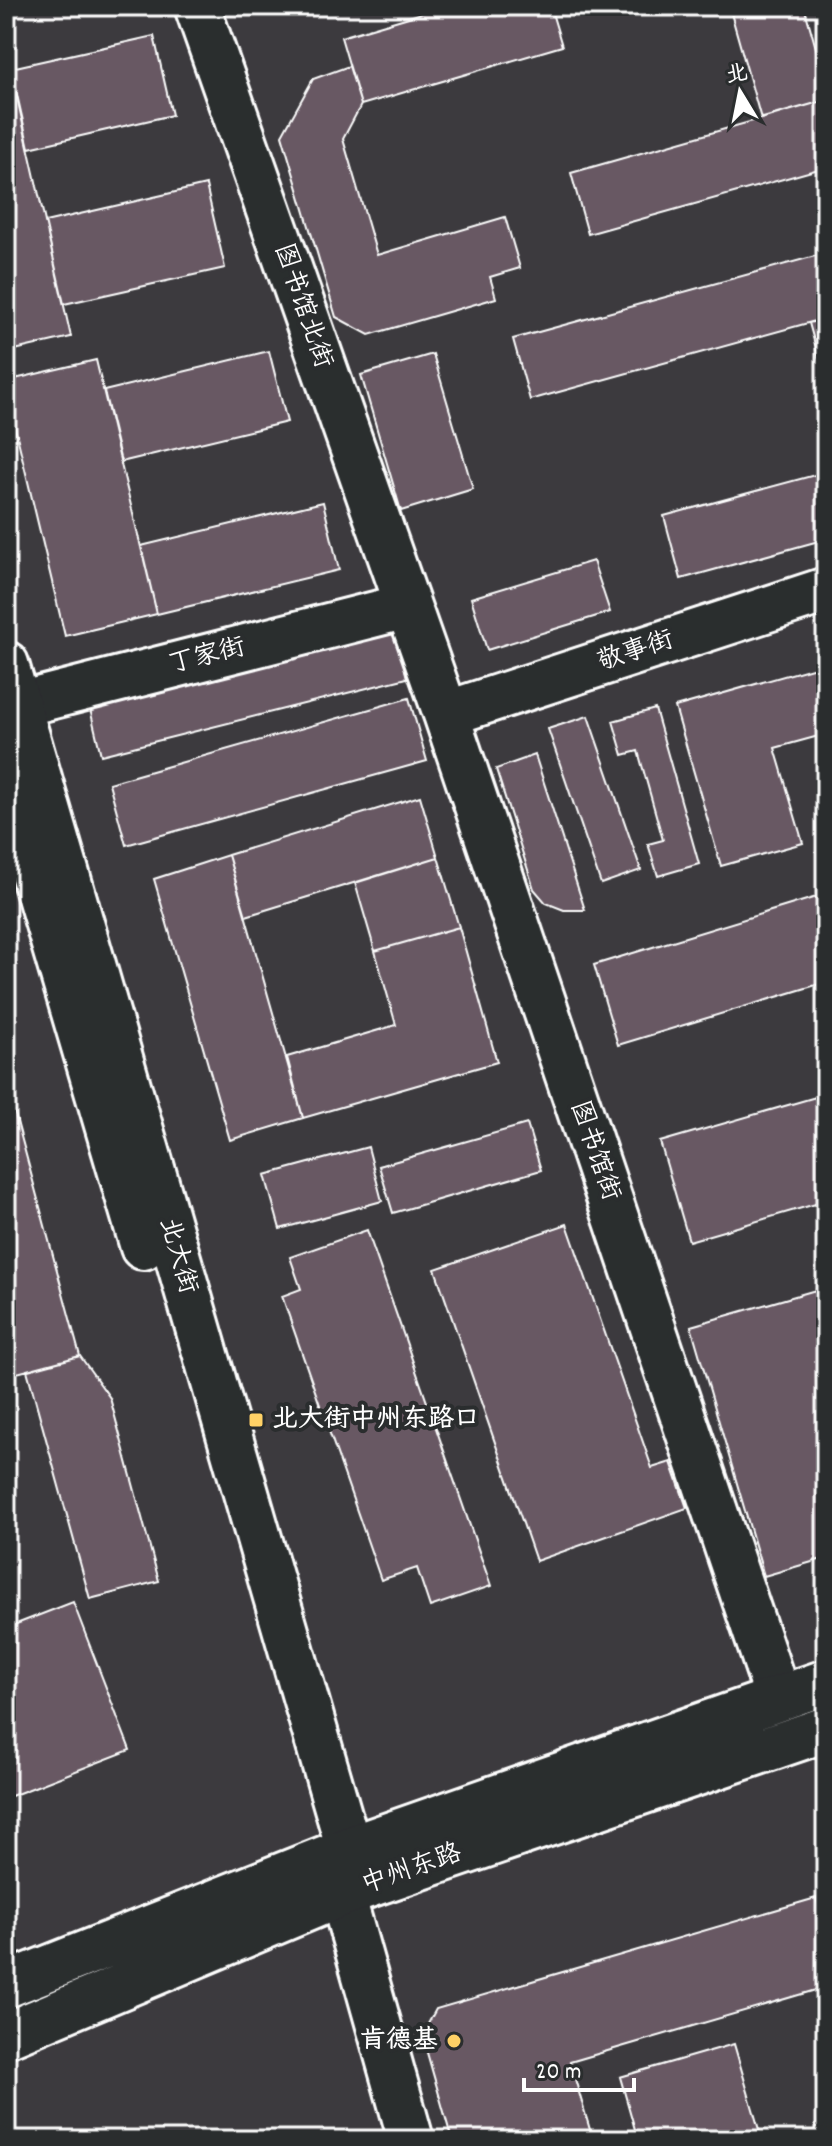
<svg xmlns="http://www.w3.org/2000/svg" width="832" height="2146" viewBox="0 0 832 2146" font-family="Dekko,'LXGW WenKai TC',sans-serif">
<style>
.building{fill:#675863;stroke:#fff;stroke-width:2}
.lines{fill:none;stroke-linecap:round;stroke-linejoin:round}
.minor-casing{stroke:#fff;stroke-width:50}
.tertiary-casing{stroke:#fff;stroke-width:50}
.primary-casing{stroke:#fff;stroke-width:50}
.minor{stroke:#2a2d2e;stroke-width:44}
.tertiary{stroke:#2a2d2e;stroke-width:44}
.primary{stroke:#2a2d2e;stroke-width:44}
.poi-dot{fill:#ffd166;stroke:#2a2d2e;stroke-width:3}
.labels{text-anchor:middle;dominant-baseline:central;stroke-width:8;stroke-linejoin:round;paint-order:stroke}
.street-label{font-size:26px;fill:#fff;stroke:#2a2d2e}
.poi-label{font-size:26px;font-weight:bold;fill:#fff;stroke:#2a2d2e;text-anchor:start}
</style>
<rect width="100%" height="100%" fill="#3c3a3e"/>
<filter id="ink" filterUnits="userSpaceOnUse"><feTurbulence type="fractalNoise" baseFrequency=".0125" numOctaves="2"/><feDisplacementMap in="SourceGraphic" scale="16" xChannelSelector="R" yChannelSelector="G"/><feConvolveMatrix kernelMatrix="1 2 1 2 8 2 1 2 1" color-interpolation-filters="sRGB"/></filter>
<g filter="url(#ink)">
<!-- building -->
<path class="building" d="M446,6h104l12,40 -201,59 -20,-68z
M604,6h34l-31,9z
M729,6h75l22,77v17l-65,19z
M154,36l18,79 -143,33 -18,-80z
M6,49l65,288 -65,15z
M349,66l12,39 -18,34 34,116 128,-38 15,51 -30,9 6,21 -127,37 -33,-18 -54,-182 31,-56z
M826,100v67l-238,67 -17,-61z
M206,185l19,83 -161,36 -19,-82z
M826,253v65l-296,82 -17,-61z
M826,318v66l-17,-61z
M269,351l18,71 -166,40 -17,-71z
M433,354l40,135 -72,22 -40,-136z
M96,360l61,254 -92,22 -59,-246v-9z
M826,472v67l-145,40 -17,-63z
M323,502l16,68 -182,44 -16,-68z
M593,561l17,51 -123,38 -16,-52z
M396,632l11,46 -306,77 -11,-46z
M826,664v70l-51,14 28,95 -82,23 -46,-159z
M409,698l18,63 -301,84 -17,-62z
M655,709l44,155 -41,12 -10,-32 15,-4 -25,-89 -15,4 -10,-34z
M588,716l53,154 -40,14 -53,-155z
M535,755l50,155h-21l-18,-7 -12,-14 -38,-120z
M420,796l18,61 -192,59 -18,-61z
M228,855l75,263 -73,22 -76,-261z
M438,857l21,70 -84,24 -20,-68z
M826,894v88l-208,63 -24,-80z
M459,927l38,135 -194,56 -16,-61 109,-32 -21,-74z
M826,1094v107l-137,40 -29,-99z
M12,1103l68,253 -74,20v-272z
M527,1124l14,46 -148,43 -14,-47z
M368,1147l14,54 -102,28 -15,-54z
M567,1224l85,244 19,-6 16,46 -151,53 -101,-292z
M367,1230l124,356 -61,21 -13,-39 -36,12 -99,-284 19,-7 -11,-32z
M826,1287v271l-62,18 -73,-250z
M80,1356l30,42 49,183 -69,18 -63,-229z
M73,1602l57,148 -124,48v-170z
M816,1898l10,33v56l-256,75 23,78h-141l-30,-105 14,-26z
M734,2044l28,96h-124l-18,-63z"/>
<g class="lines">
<!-- minor casing -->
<g class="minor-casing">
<path id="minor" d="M197,6l249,708 332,984
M6,708l401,-102
M446,714l380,-124
M342,1894l69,246"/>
</g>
<!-- tertiary casing -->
<g class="tertiary-casing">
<path id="tertiary" d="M6,664l343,1185
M6,781l137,466"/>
</g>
<!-- primary casing -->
<g class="primary-casing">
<path id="primary" d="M6,1985l343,-136 477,-167
M6,2035l336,-141 484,-165"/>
</g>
<!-- minor -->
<use href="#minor" class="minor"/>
<!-- tertiary -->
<use href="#tertiary" class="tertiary"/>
<!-- primary -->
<use href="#primary" class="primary"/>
</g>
</g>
<!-- markers -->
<g class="poi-dot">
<rect x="248" y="1412" width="16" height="16" rx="4"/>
<circle cx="454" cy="2041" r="8"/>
</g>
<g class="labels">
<!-- street labels -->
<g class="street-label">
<text transform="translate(302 306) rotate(71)">图书馆北街</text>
<text transform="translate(636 652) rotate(-18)">敬事街</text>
<text transform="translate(207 657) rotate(-14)">丁家街</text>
<text transform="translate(594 1151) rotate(71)">图书馆街</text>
<text transform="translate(177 1256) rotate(74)">北大街</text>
<text transform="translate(412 1870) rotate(-19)">中州东路</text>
</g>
<!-- poi labels -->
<g class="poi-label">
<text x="272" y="1420">北大街中州东路口</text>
<text x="438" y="2041" text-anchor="end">肯德基</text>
</g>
</g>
<!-- margin -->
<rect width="832" height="2146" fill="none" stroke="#2a2d2e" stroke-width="32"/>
<rect x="16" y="16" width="800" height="2114" fill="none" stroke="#fff" stroke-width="3" filter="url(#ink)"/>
<!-- north arrow -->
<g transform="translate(740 92) rotate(350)" stroke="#2a2d2e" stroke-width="6" paint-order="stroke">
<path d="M0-6L14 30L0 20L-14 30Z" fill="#ffffff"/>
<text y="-12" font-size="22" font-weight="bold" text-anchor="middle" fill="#ffffff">北</text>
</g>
<!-- scale -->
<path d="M524 2078v12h110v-12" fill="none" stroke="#ffffff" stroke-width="4"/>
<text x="536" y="2078" font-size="24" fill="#ffffff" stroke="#2a2d2e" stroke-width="6" paint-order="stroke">20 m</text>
</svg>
